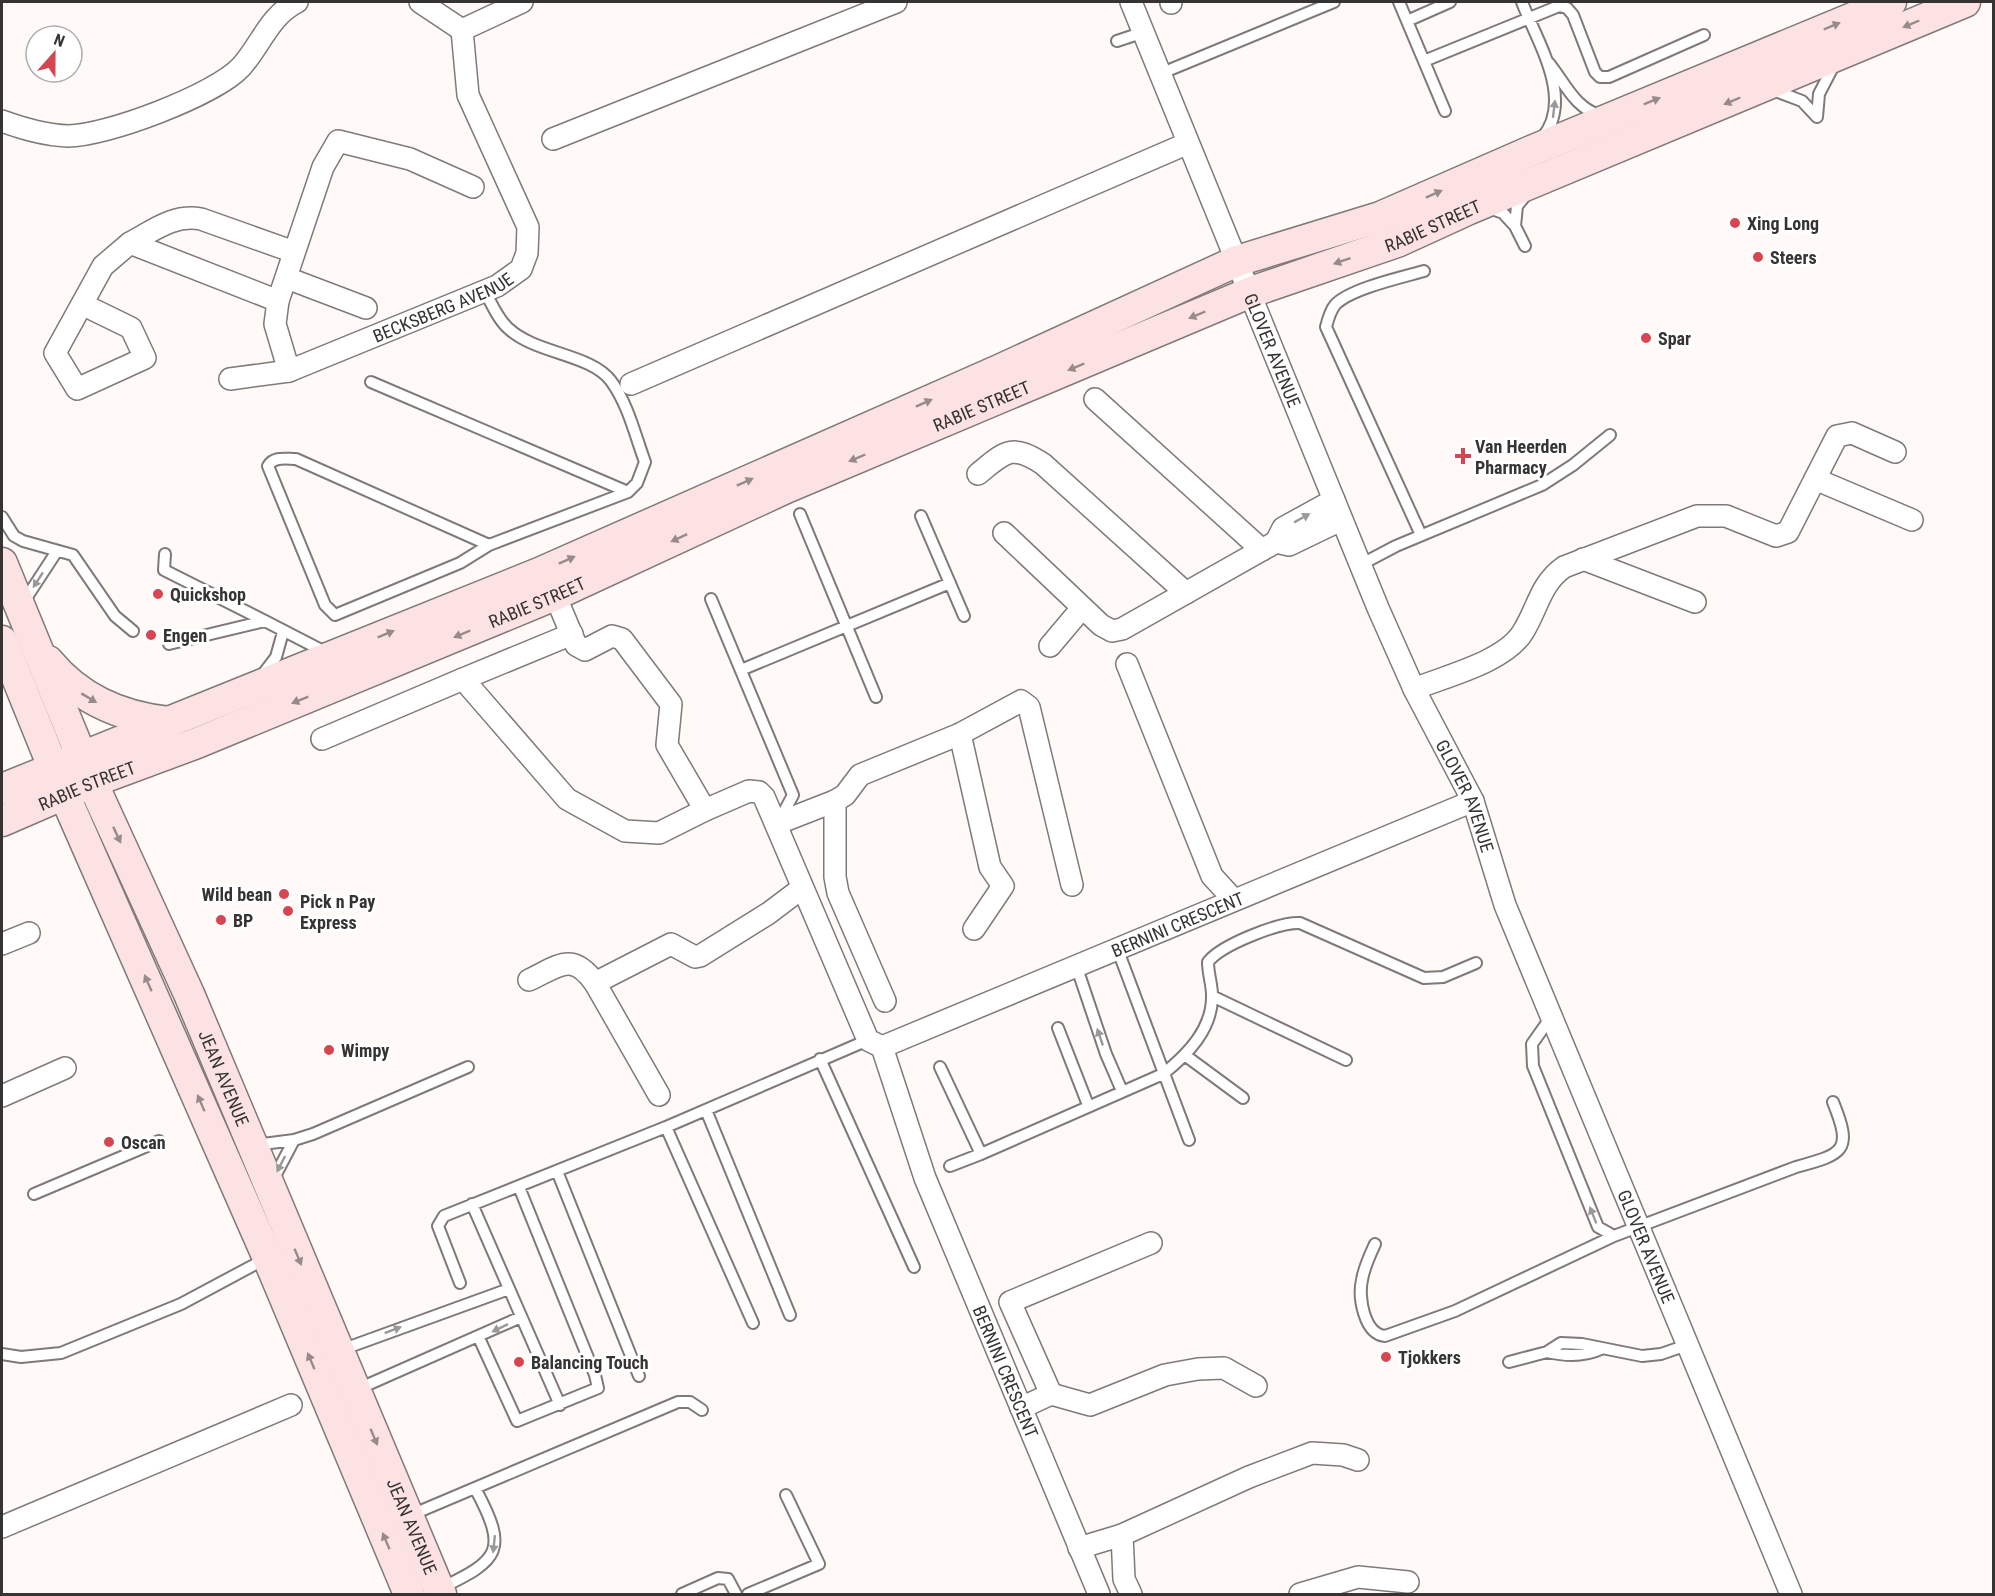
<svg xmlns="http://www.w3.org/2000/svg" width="1995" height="1596" viewBox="0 0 1995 1596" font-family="'Roboto Condensed',sans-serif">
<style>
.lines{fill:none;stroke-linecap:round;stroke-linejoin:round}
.service-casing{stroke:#807979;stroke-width:14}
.minor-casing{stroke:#807979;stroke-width:24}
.secondary-casing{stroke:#807979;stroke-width:33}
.service{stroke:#fff;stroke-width:10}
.minor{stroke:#fff;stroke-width:21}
.secondary{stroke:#fce2e2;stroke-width:30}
.oneway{fill:#998a8a}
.oneway2{fill:#9a9999}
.poi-dot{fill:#d64652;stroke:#fff;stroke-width:2}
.labels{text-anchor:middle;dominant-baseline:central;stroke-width:6;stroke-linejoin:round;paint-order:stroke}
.poi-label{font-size:18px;font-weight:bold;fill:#363333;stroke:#fff;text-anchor:start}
.street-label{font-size:18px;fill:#363333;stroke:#fff}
</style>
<rect width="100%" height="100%" fill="#fff9f8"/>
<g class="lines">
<!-- service casing -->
<g class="service-casing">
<path id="service" d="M1399,2l46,109
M1522,2c15,40 53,97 20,136
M1407,21l43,-19
M1117,41l27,-9
M1424,61l135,-55 8,2 6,7 22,57 5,5h9l95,-42
M1549,63c16,20 26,46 53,53
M1162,73l172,-71
M1773,90l29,11 15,16
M1817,117l2,-23 15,-29
M1489,208l14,5 12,13 2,-20 9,-11
M1515,226l10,20
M484,290c7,12 14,30 25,39 27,25 82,25 102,52 17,23 24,54 34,81l-8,21 -9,9 -139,53 -29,18 -125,52 -10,-10 -57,-139c6,-10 18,-7 28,-7l193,86
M371,382l257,110
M800,514l76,183
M921,516l43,100
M2,517l12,19 9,5 50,14 42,61 18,15
M1421,535l-95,-208c2,-8 4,-16 9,-22 14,-16 68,-28 89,-34
M165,554l-1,16 101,51
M1360,565l36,-19 146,-61 31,-20 37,-30
M711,599l82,196 -13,24
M23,603l34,-52
M169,644l96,-23 62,32
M741,670l209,-87
M263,674l13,-17 7,-25
M1117,948l72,192
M1076,965l30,89 16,37
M1212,996l134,64
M1551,1017l-19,27 1,22 65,161 16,9 182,-69c48,-13 57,-16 37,-65
M1058,1028l30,77
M1186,1056l57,42
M820,1059l94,208
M940,1067l41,87 182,-80c24,-19 50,-45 49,-79 0,-11 -4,-21 -4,-33 13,-17 71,-40 92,-39l124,55 19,-1 33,-14
M706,1110l84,205
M666,1127l87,196
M255,1145l39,-5 19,-6 155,-67
M950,1166l31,-12
M557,1171l82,205
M273,1180l21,-40
M34,1194l125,-53
M472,1204l88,201
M1375,1244c-5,11 -11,23 -13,36 -4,17 2,54 23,56l70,-25 159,-75
M460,1283l-22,-57 6,-10 222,-89 202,-87
M479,1338l38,83 81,-33 -3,-13 -76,-188
M341,1350l168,-61
M1547,1352c18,4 37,5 54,-3
M2,1354l19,3 40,-4 120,-49 84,-45
M1509,1362l38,-10 14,-9 21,1 60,12 19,-2 26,-9
M358,1389l163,-72
M411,1515l267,-113h12l12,8
M441,1588c59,-28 67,-38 35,-98
M682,1594l36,-16 10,1 8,15
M748,1594l71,-30 -33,-69"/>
</g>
<!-- minor casing -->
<g class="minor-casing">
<g id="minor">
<path d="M420,2l42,28"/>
<path id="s1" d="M1131,2l247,606 36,81 59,112 32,104 286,689"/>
<path d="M1171,2v1"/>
<path d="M2,121c22,8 42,14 66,15 38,0 147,-41 173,-69 19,-21 29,-52 56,-65"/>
<path d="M553,139l343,-137"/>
<path d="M130,243c24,-13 44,-29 71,-24l93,33"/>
<path d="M287,278l79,30"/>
<path d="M92,309l39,19 14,30 -68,31 -22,-36 48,-87 27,-23 148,58"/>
<path d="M289,371l-14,-47 3,-23 45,-134 15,-26 72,18 63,28"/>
<path id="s2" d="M230,379l59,-8 208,-85 24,-17 6,-16 1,-26 -60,-132 -6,-65 60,-28"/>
<path d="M631,384l555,-240"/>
<path d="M1095,399l167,151"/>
<path d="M978,474c27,-22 33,-31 65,-10l143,129"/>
<path d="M1815,479l97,41"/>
<path d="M1004,533l97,92 11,6 10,-2 154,-87 7,-14 51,-28"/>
<path d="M1276,542l13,3 52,-25"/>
<path d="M1583,559l112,43"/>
<path id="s3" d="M555,595l21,50 9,5 27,-14 10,3 49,65 -4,41 38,65 44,-19 10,1 5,5 104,243 14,7 43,131 174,416"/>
<path d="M572,634l-109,45 104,120 58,32 34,2 46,-23"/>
<path d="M1050,646l32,-38"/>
<path d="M1127,664l85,212 21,23"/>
<path d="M1414,689c32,-13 91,-27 109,-57 15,-24 17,-48 41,-65l133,-51h29l50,20 12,-4 49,-96 15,-3 43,19"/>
<path d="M960,734l30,133 13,19 -29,43"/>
<path d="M322,739l141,-60"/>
<path d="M835,801v76l3,16 47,108"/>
<path d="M776,824l59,-23 10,-6 15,-20 100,-41 61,-33 8,6 43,178"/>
<path d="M2,944l27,-11"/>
<path d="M529,980c30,-14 43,-29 66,3l76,-39 24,13 5,-1 69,-43 33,-25"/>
<path d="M595,983l64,112"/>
<path id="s4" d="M882,1047l591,-246"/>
<path d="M2,1096l63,-28"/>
<path d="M1051,1394l-41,-92 141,-59"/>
<path d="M1021,1408l30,-14 39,11 75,-30 33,-6 26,-1 32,18"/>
<path d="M2,1527l289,-122"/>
<path d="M1122,1535l2,44 7,15"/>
<path d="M1079,1548l43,-13 127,-58 63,-24 31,2 15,5"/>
<path d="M1300,1594l58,-17 50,5"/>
</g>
</g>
<!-- secondary casing -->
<g class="secondary-casing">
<g id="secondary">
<path id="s5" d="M2,563l90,219 97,212 252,600"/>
<path d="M2,641l62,153 204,464 141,336"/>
<path d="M48,661c31,38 72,56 121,61"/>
<path d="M2,789l537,-216 460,-203 238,-109 143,-44 151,-66 360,-149"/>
<path id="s6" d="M2,821l90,-39 105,-39 358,-148 231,-107 465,-196 146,-50 70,-32 498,-208"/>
</g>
</g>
<!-- service -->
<use href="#service" class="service"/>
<!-- minor -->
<use href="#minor" class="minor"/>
<!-- secondary -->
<use href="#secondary" class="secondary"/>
</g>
<!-- one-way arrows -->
<defs><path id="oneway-solid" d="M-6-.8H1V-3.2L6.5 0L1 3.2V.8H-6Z" transform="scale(1.5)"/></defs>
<g class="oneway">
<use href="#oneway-solid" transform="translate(1911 24) rotate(157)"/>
<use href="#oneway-solid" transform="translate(1832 26) rotate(-23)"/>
<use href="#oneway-solid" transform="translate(1652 101) rotate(-22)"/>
<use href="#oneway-solid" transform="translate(1732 101) rotate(157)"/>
<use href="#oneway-solid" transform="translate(1434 194) rotate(-24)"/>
<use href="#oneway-solid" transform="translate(1342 261) rotate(161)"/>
<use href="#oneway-solid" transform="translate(1197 315) rotate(157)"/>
<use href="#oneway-solid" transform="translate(1076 367) rotate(157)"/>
<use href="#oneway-solid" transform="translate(924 403) rotate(-24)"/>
<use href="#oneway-solid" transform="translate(857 458) rotate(157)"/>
<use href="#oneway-solid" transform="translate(745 482) rotate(-24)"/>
<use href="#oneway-solid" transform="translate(679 538) rotate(155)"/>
<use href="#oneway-solid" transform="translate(567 560) rotate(-24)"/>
<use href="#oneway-solid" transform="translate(386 634) rotate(-22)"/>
<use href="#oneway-solid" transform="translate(462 634) rotate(157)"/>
<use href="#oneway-solid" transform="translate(89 698) rotate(31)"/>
<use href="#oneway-solid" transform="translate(300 700) rotate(158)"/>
<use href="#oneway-solid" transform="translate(117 835) rotate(65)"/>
<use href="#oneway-solid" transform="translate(148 983) rotate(-114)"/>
<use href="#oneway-solid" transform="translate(201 1103) rotate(-113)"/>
<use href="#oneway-solid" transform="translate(298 1257) rotate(67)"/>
<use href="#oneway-solid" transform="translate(311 1361) rotate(-113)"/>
<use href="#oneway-solid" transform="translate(374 1437) rotate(67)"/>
<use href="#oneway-solid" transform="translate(386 1541) rotate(-113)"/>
</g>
<g class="oneway2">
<use href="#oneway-solid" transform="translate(1554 109) rotate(-83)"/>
<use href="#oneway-solid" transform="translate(1302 518) rotate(-29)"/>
<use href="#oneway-solid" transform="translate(38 580) rotate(123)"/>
<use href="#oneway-solid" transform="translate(1100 1037) rotate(-109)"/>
<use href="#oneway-solid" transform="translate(281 1164) rotate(117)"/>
<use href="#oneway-solid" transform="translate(1593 1215) rotate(-112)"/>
<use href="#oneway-solid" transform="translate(500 1328) rotate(154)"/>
<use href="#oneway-solid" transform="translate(393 1330) rotate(-21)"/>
<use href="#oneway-solid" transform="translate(494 1544) rotate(96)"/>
</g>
<!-- markers -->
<g class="poi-dot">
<circle cx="1735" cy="223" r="6"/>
<circle cx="1758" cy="257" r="6"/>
<circle cx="1646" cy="338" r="6"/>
<path d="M1460 447h6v6h6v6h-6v6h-6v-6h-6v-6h6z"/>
<circle cx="158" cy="594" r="6"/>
<circle cx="151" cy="635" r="6"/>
<circle cx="284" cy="894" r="6"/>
<circle cx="288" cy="911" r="6"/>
<circle cx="221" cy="920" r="6"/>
<circle cx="329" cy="1050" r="6"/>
<circle cx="109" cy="1142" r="6"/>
<circle cx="1386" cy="1357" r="6"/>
<circle cx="519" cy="1362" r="6"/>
</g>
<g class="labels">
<!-- poi labels -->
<g class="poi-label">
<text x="1747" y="223">Xing Long</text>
<text x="1770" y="257">Steers</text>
<text x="1658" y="338">Spar</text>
<text x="1475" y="446">Van Heerden<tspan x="1475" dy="21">Pharmacy</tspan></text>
<text x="170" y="594">Quickshop</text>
<text x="163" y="635">Engen</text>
<text x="272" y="894" text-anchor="end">Wild bean</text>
<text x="300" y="901">Pick n Pay<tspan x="300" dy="21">Express</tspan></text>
<text x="233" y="920">BP</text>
<text x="341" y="1050">Wimpy</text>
<text x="121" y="1142">Oscan</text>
<text x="1398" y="1357">Tjokkers</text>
<text x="531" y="1362">Balancing Touch</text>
</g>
<!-- street labels -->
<g class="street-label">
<text stroke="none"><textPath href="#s6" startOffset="1550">RABIE STREET</textPath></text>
<text stroke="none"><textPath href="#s2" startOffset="226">BECKSBERG AVENUE</textPath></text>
<text stroke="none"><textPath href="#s1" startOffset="376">GLOVER AVENUE</textPath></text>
<text stroke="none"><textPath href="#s6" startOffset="1064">RABIE STREET</textPath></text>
<text stroke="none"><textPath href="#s6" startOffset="578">RABIE STREET</textPath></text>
<text stroke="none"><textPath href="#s6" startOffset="92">RABIE STREET</textPath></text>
<text stroke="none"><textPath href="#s1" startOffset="862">GLOVER AVENUE</textPath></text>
<text stroke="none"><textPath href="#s4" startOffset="320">BERNINI CRESCENT</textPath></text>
<text stroke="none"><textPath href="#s5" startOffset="561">JEAN AVENUE</textPath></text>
<text stroke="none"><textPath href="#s1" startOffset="1348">GLOVER AVENUE</textPath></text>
<text stroke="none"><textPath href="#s3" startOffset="996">BERNINI CRESCENT</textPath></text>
<text stroke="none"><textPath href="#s5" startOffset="1047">JEAN AVENUE</textPath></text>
</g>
</g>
<!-- border -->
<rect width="1995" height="1596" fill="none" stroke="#363333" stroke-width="6"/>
<!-- north arrow -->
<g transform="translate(54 54) rotate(21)"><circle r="28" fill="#ffffff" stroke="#afadad" stroke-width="1.5"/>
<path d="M0-4.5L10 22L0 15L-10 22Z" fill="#d64652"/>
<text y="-9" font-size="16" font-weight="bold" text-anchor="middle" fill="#363333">N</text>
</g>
</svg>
